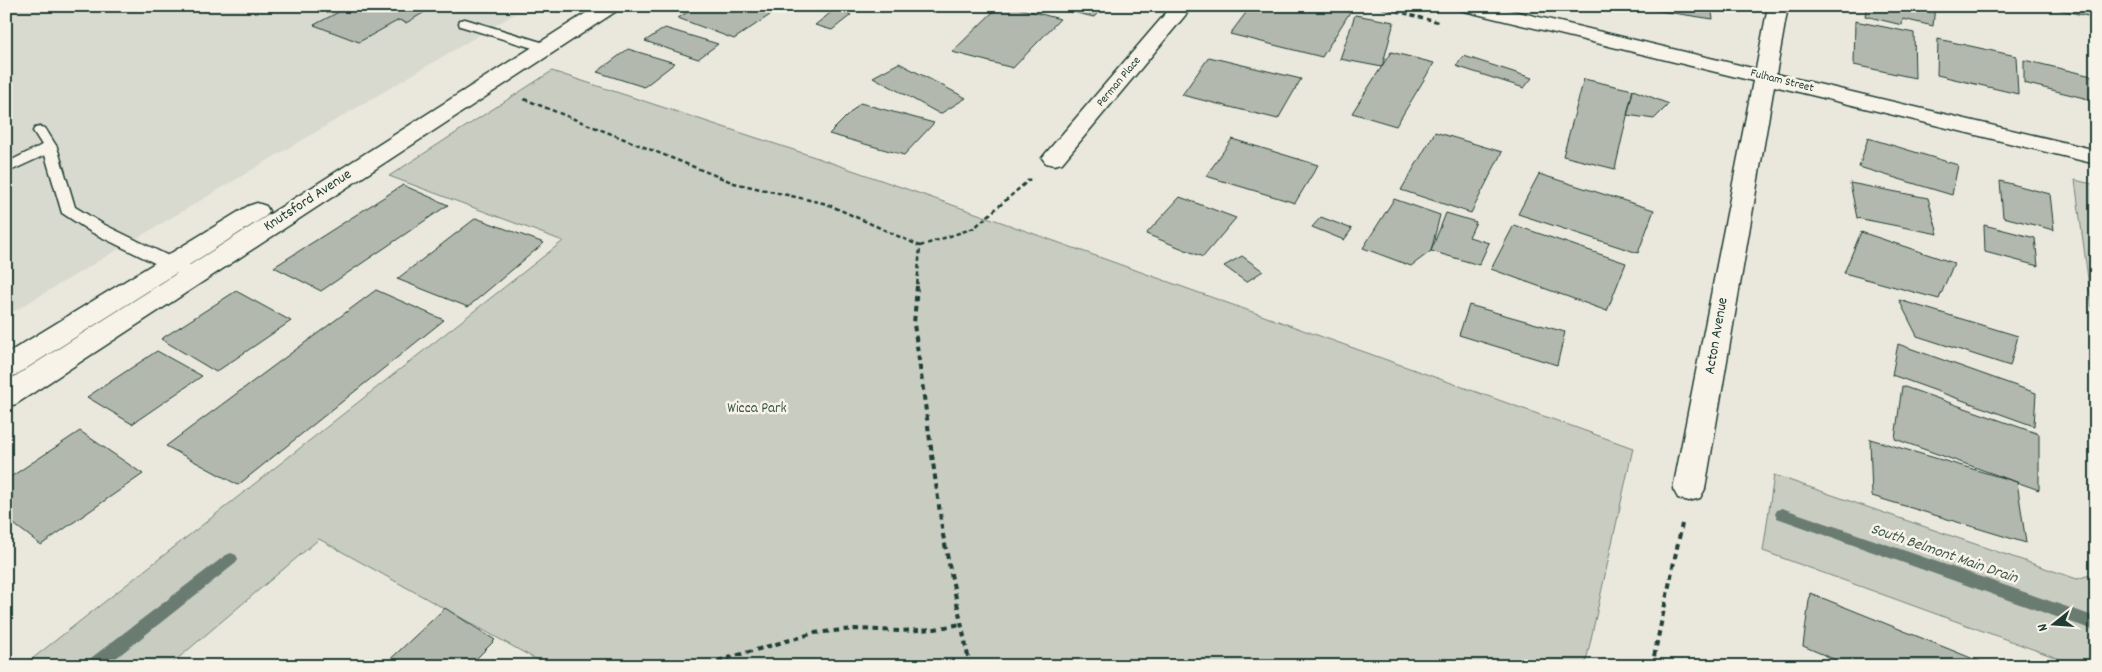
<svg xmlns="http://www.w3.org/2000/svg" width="2102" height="672" viewBox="0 0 2102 672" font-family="Dekko,sans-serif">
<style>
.built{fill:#d9dacf}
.green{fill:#c8ccc1;stroke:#74847a}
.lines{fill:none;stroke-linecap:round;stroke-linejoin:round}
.stream{fill:#6a7c72;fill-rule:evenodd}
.building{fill:#b2b8ae;stroke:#1f3d34}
.service-casing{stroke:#1f3d34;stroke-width:3}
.minor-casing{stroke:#1f3d34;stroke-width:3}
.path-far1{stroke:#1f3d34;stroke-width:2.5;stroke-dasharray:4.5 3;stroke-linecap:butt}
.path{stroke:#1f3d34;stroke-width:4;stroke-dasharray:5.5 4.5;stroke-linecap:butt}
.service{fill:#f7f3e8;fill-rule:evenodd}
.minor{fill:#f7f3e8;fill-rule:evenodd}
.labels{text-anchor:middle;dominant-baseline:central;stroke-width:5;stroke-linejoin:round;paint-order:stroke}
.far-street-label{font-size:12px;fill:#1f3d34;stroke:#f7f3e8}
.street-label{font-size:15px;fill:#1f3d34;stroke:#f7f3e8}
.park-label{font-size:15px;fill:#415a50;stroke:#f7f3e8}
.water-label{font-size:16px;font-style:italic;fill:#445c53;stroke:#f7f3e8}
</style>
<rect width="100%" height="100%" fill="#eae8dd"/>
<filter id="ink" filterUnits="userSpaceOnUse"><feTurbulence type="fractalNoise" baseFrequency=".02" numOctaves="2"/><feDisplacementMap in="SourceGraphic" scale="10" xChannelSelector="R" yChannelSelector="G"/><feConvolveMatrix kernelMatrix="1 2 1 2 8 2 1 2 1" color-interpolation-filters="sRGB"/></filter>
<g filter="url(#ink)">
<!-- built -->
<path class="built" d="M6,6h522l-522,310z"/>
<!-- green -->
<path class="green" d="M552,71l257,84 178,62 646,231 -48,218h-1037l-229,-127 -150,127h-146l540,-425 -174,-65z
M2075,180l21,5v155z
M1774,475l303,104 19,-6v93h-17l-316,-115z"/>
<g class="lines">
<!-- stream -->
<path class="stream" d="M1782,508l314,109v14l-319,-113 -2,-4 2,-4z
M231,553l5,2 2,4 -2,4 -130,103h-21l2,-5 139,-106z"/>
</g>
<!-- building -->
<path class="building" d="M350,6h85l-29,17 -7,-3 -40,22 -45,-17z
M697,6h64l15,5 -42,28 -56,-21z
M828,6h18l-5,5 -15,-3z
M999,6h11l50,13 -47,49 -61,-16z
M1047,6h57l-10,11z
M1251,6h76l23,6 -28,45 -92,-23z
M1652,6h59l2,13 -60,-9z
M1867,6h68l-2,20 -30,-7 -1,6 -37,-9z
M2044,6h52v12z
M834,10l17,5 -19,15 -17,-5z
M1355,15l39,7 -12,45 -42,-8z
M1855,21l59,12 1,45 -61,-13z
M665,28l53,16 -20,15 -53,-18z
M1938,39l78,17 2,38 -81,-19z
M628,49l47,14 -31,24 -47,-15z
M1391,52l43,11 -38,63 -44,-13z
M1464,56l68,22 -8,10 -68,-22z
M1209,57l92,22 -23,40 -96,-24z
M2024,60l72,17v24l-72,-18z
M899,63l67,35 -26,16 -67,-37z
M1584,79l49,11 -18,79 -52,-13z
M1633,90l36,14 -15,15 -27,-4z
M860,103l74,20 -30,32 -75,-21z
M1435,132l67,20 -31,61 -70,-23z
M1868,138l90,27 -6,30 -93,-28z
M1232,139l86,26 -23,38 -89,-27z
M1539,174l115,36 -16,43 -120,-39z
M2000,181l50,13 4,36 -51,-13z
M1850,183l78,15 10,36 -81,-16z
M403,185l45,20 -127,86 -47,-24z
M1180,197l56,21 -33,39 -57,-23z
M1394,199l46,16 -9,36 -20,15 -48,-18z
M1446,213l30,9 -7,15 20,6 -10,22 -48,-14z
M1321,217l31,12 -8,11 -32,-13z
M476,218l68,25 -76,64 -71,-28z
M1514,225l112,38 -19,48 -116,-42z
M1984,225l51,13 3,28 -53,-14z
M1861,232l93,31 -15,36 -95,-26z
M1242,256l21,15 -17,11 -22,-16z
M376,290l68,30 -206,165 -72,-39z
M236,291l55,30 -75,51 -55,-33z
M1899,300l119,36 -8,30 -93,-30z
M1469,305l96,27 -8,33 -98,-30z
M1898,344l138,49 -2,33 -142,-51z
M157,351l45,25 -70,48 -45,-27z
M1902,386l137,48v56l-144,-51z
M80,431l63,43 -102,71 -35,-27v-38z
M1870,439l147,43 9,61 -154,-47z
M1810,593l181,73h-141l-47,-20z
M445,608l50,32 -26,26h-86z"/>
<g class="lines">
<!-- service casing -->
<g class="service-casing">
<path id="service" d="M465,19l86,26 2,3 -7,4 -86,-26 -1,-3 1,-3z
M40,127l5,1 12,19 18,60 28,17 84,41 2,4 -2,4 -6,2 -6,-2 -84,-41 -29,-19 -17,-58 -39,18v-10l36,-18 -9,-14 2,-3z"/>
</g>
<!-- minor casing -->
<g class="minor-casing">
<path id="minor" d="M597,6h24l-3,4 -602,394 -10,3v-25z
M1172,6h21l-131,157 -8,2 -8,-2 -4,-5 4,-5z
M1457,6h36l263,63 12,-63h20l-12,68 320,76v14l-322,-78 -69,403 -5,9 -11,3 -11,-3 -5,-9 80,-408 -293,-71z
M257,203l9,3 3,5 -3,5 -250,159 -10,3v-24l242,-148z"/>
</g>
<!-- path-far1 -->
<path class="path-far1" d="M1375,6l63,16
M524,99l210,84 93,21 93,42 -3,42
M920,246l54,-18 56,-49"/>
<!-- path -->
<path class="path" d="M917,286l-3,38 29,211 27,131
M709,666l12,-6 93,-27 41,-4 46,2 34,-2 26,-5
M1652,666l30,-142"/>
<!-- service -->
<use href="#service" class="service"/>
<!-- minor -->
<use href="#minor" class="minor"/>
</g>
</g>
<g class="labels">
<!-- far-street labels -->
<g class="far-street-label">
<text transform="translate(1782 81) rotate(14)">Fulham Street</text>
<text transform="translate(1119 82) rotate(-50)">Perman Place</text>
</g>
<!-- street labels -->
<g class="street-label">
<text transform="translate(308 201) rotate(-33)">Knutsford Avenue</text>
<text transform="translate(1717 336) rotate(-80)">Acton Avenue</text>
</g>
<!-- park labels -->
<g class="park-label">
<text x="757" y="409">Wicca Park</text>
</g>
<!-- water labels -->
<g class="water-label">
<text transform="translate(1944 554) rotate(19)">South Belmont Main Drain</text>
</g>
</g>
<!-- margin -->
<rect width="2102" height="672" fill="none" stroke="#f7f3e8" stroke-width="25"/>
<rect x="12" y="12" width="2077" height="647" fill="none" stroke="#1f3d34" stroke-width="2" filter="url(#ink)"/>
<!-- north arrow -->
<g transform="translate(2054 624) rotate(253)" stroke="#f7f3e8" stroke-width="4" paint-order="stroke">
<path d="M0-4L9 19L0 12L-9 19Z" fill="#1f3d34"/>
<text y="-8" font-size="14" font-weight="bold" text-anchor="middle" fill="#1f3d34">N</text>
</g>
</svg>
